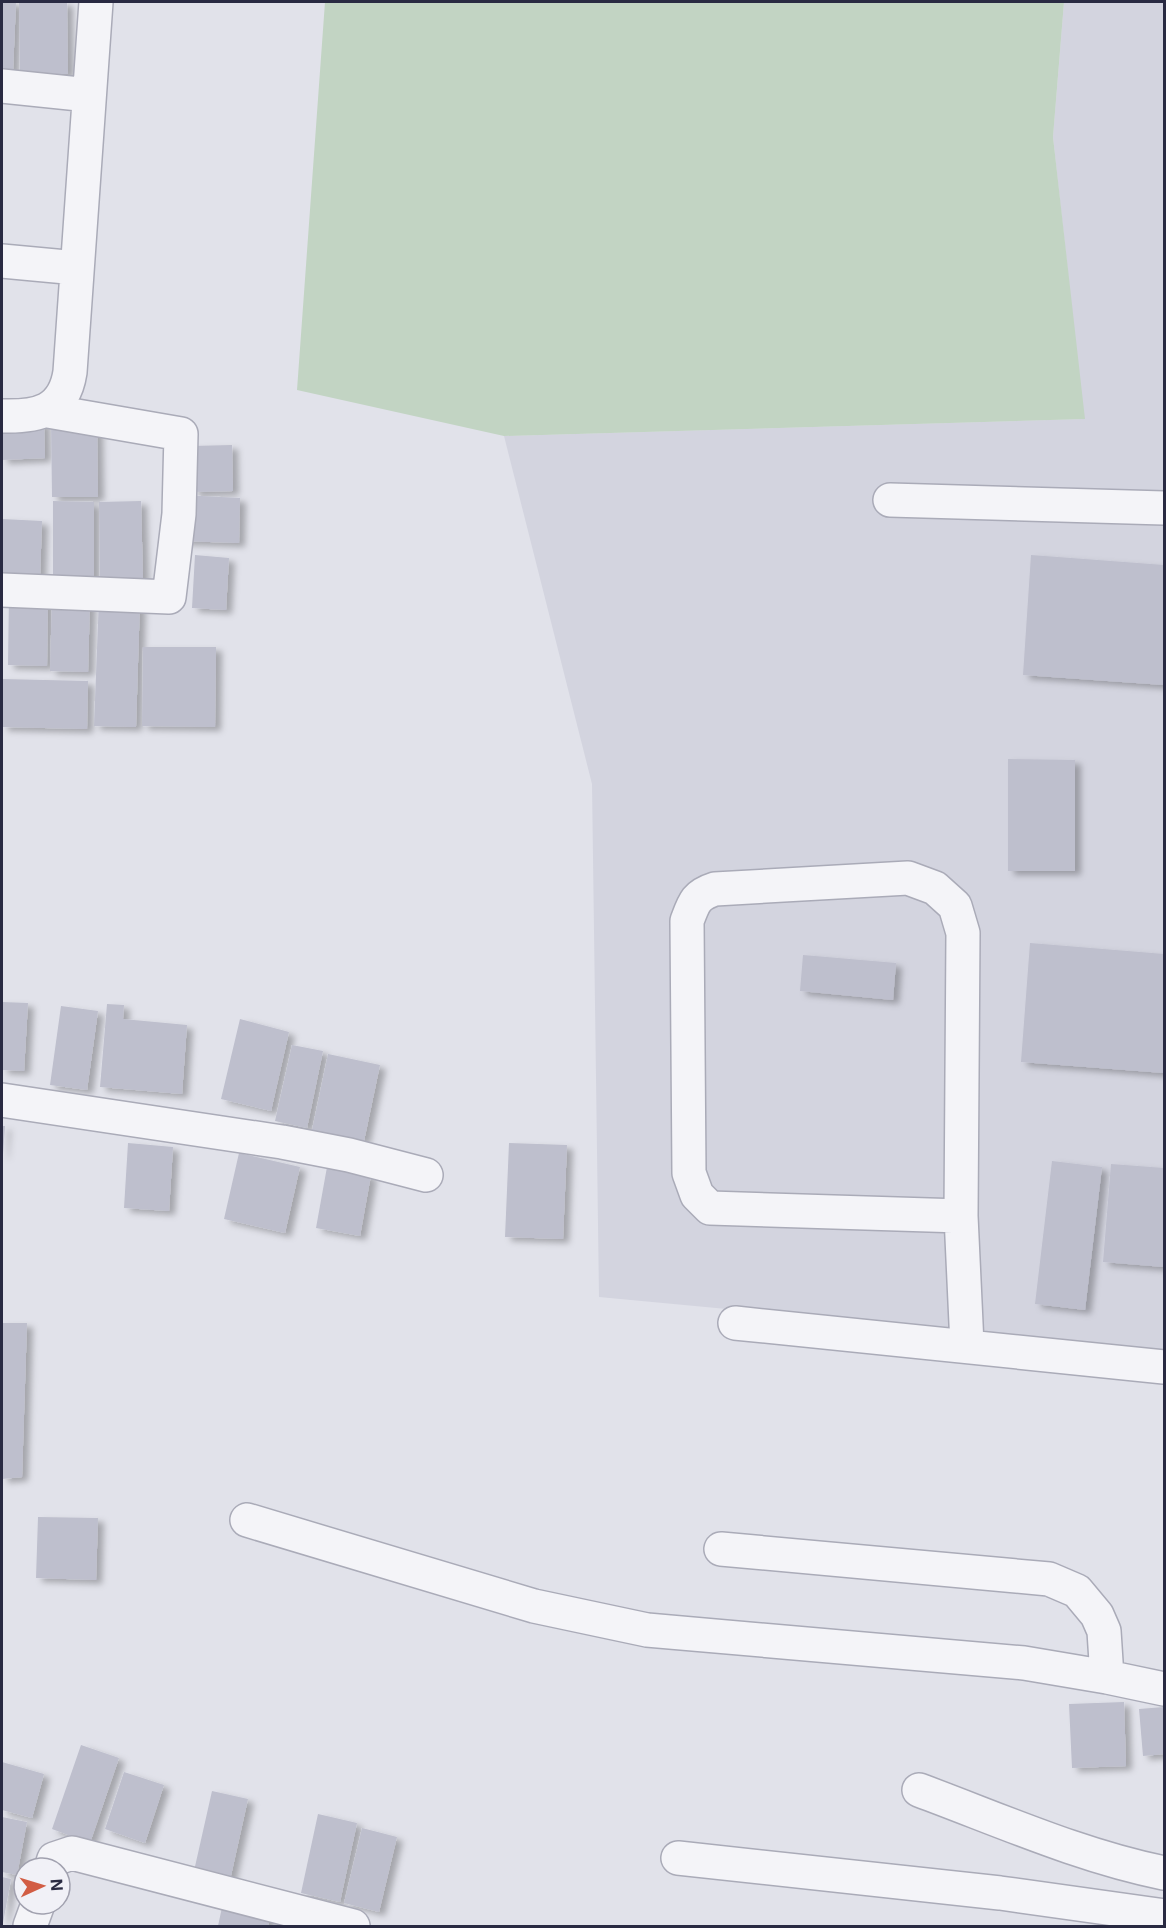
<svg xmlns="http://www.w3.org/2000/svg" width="1166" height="1928" viewBox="0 0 1166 1928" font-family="Inter,sans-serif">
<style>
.built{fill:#d3d4df}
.green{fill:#c2d4c3}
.building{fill:#bebfcd;filter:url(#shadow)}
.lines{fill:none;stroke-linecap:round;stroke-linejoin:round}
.minor-casing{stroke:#aaabb8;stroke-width:36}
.minor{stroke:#f4f4f8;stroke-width:33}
</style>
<defs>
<filter id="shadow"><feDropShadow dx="6" dy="4" stdDeviation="3" flood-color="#0004"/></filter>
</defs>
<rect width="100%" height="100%" fill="#e1e2ea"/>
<!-- built -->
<path class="built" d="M1064,2h100v1348l-565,-53 -7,-513 -88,-348 580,-17 -31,-282z"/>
<!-- green -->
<path class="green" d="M325,2h739l-11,135 32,282 -581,17 -207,-46z"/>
<!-- building -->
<path class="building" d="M2,2h14l-3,69h-11z
M19,2h48l1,72h-48z
M51,420h46l1,77h-46z
M44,421l1,37 -43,2v-37z
M232,445l1,46 -40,1 -2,-46z
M182,495l58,3 -1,45 -58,-2z
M53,501l41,1v80h-41z
M141,501l2,80h-43l-1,-79z
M2,519l40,2 -2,57 -38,-2z
M195,555l34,3 -3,52 -34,-2z
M1031,555l133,10v120l-141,-10z
M9,593l39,1 -1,72 -39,-1z
M52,598l38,1 -2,73 -38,-1z
M99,598l41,2 -4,127 -42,-1z
M143,647h73l-1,80 -73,-1z
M2,679l86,2 -1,48 -85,-2z
M1008,759l67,1v111h-67z
M1030,943l134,11v119l-143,-11z
M803,955l93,8 -3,37 -93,-9z
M2,1002l26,1 -4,68 -22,-1z
M107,1004l17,1 -1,14 64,6 -5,69 -82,-7z
M61,1006l37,5 -11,79 -37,-5z
M240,1019l49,13 -18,79 -50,-12z
M292,1045l31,6 -16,77 -32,-7z
M328,1054l52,11 -16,76 -52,-11z
M2,1126h3l-2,29h-1z
M128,1143l45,4 -4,64 -45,-3z
M509,1143l58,2 -4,94 -58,-2z
M239,1153l61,14 -15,66 -61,-14z
M1052,1161l50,6 -17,143 -50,-6z
M1111,1164l53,4v99l-61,-5z
M327,1167l44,8 -11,61 -44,-8z
M2,1323h25l-5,154 -20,2z
M38,1517l60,1 -2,62 -60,-2z
M1124,1702l2,64 -54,2 -3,-64z
M1164,1707v47l-21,2 -4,-47z
M81,1745l38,13 -29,85 -38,-14z
M2,1762l42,12 -12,44 -30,-8z
M124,1772l40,13 -19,58 -40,-14z
M212,1791l36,8 -18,81 -36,-9z
M318,1814l39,9 -17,79 -39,-9z
M2,1817l25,5 -10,53 -15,-3z
M362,1828l35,9 -18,75 -35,-9z
M2,1877l9,2 -8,44h-1z
M224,1898l48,9 -4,19h-50z"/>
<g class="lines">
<!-- minor casing -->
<g class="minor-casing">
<path id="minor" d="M2,86l87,9
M2,261l75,7
M2,416c35,1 62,-4 68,-44l26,-370
M890,500l274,8
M2,590l167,7 10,-83 2,-80 -133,-23
M2,1100l280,42 67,13 77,20
M961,1216l-251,-8 -13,-13 -8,-22 -2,-252c7,-19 9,-26 28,-32l193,-11 27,10 20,18 8,27 -2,283 6,129
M735,1323l429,44
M247,1520l287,86 113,24 377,33 83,14 57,12
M721,1549l328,30 28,12 20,24 7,16 3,46
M919,1790c81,30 161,66 245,83
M678,1858l322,35 164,23
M51,1868l3,-9 18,-6 281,73
M30,1926l8,-22"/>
</g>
<!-- minor -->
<use href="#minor" class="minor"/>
</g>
<!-- border -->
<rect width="1166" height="1928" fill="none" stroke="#292a42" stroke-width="6"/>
<!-- north arrow -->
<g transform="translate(42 1886) rotate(86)"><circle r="28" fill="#f1f1f7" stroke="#a1a1af" stroke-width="1.5"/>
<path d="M0-4.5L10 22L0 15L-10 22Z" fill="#d25d44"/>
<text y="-9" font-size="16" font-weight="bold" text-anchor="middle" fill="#292a42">N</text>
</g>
</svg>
